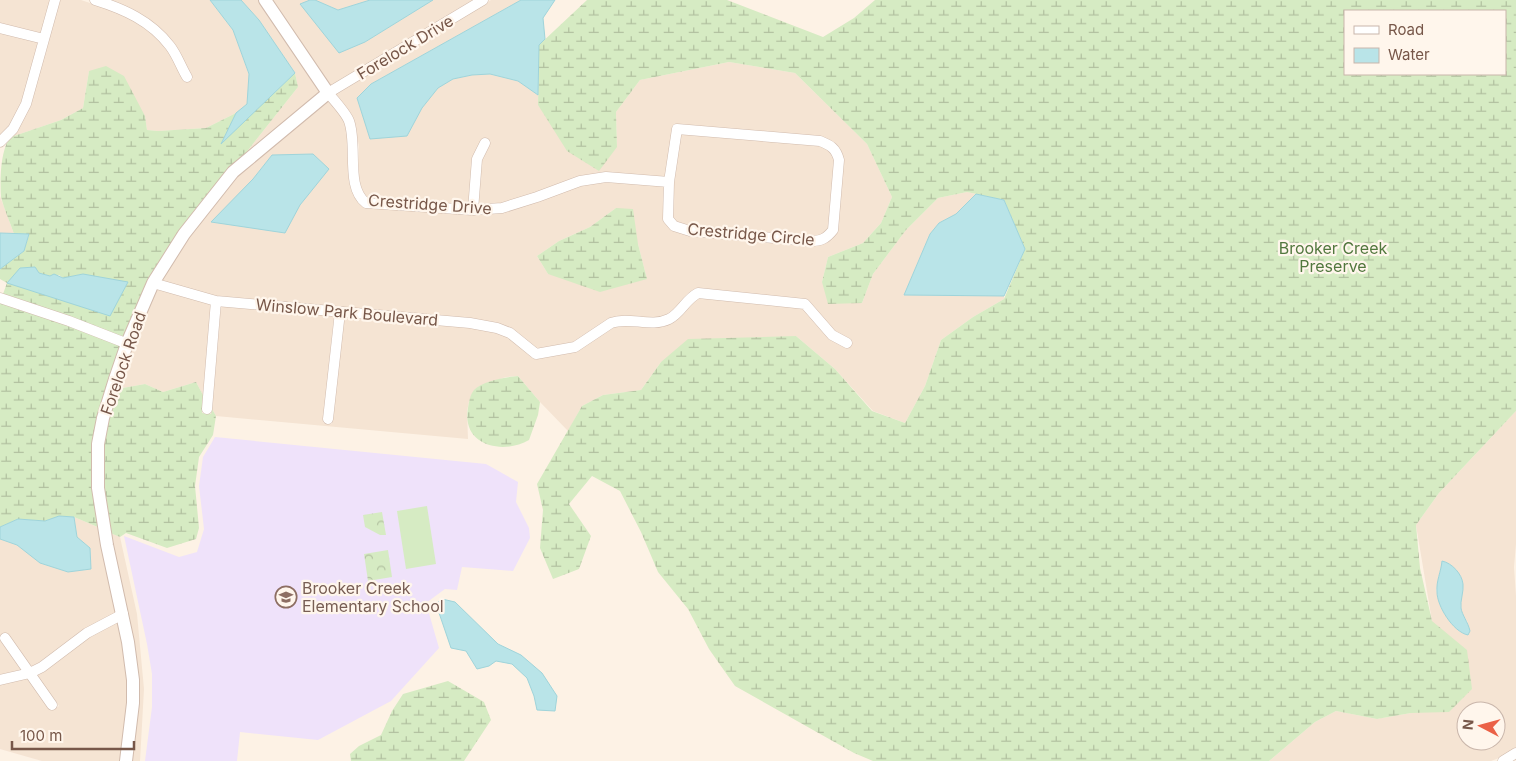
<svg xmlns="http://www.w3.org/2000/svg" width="1516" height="761" viewBox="0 0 1516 761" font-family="Inter,sans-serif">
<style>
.residential{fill:#f5e4d3;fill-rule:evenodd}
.education{fill:#efe2fa}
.forest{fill:url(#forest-crowns)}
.wetland{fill:url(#wetland-marsh);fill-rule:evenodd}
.pitch{fill:#d6ebc3}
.water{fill:#b9e4e8;stroke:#9fd4da}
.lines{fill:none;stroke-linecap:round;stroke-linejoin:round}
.minor-casing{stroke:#d1bbad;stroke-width:11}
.tertiary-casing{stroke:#d1bbad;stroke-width:14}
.minor{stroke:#fff;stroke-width:10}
.tertiary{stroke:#fff;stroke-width:12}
.labels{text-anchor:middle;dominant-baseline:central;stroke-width:4.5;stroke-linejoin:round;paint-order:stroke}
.street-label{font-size:16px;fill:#775749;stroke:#fff6ec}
.park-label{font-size:16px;fill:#52783e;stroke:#fff6ec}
.education-label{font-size:16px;fill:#785e54;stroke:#fff6ec;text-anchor:start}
</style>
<defs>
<pattern id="forest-crowns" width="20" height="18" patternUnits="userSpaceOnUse" patternTransform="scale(1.25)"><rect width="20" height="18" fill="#d6ebc3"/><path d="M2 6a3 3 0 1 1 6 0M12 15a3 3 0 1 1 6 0" fill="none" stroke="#b2c1a0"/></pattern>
<pattern id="wetland-marsh" width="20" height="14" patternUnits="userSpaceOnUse" patternTransform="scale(1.25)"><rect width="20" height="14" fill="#d6ebc3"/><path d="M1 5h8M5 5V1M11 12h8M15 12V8" fill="none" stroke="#b2c1a0"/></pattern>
</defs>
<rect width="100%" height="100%" fill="#fdf2e5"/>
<!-- residential -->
<path class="residential" d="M0,0h50l-9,34 -41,-11z
M60,0h21l45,15 19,12 22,22 18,33 8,-3 -18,-34 -25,-25 -21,-12 -20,-8h101l23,30 16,45 -2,29 -11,9 -30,15 -48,3 -11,-1 -2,-14 -56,-45 -6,37 -22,12 -50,17 6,-5 14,-27z
M241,0h19l61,92 -80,67 57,-72 -3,-14 -36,-53z
M270,0h40l-10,5 65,37 68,-42h41l-145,87z
M315,0h55l-32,10z
M491,0h30l-150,84 -14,14 50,38 15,-28 16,-20 15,-9 19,-4 18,-1 28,7 20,14v10l79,42 -1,-35 24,-32 89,-18 66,11 72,71 25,53 -11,26 -18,20 -35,14 -6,25 40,21 11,-29 33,-44 32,-32 29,-6 9,2 -20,20 -17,9 -9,11 -26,61 100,1v3l-31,18 -32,23 -16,46 -20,37 -32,-12 -38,-42 -39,-33 -135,26 -20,28 -38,5 -21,11 -14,25 -28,-29 -22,-26 -12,1 -15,5 -13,5 -4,4 -5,10 -2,11 1,27 -252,-23 -4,-7 9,-104 113,10 -11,108 9,1 12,-108 126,11 26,5 12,5 23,19 1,2 4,2 2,-2 25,-4 14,-4 41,-25 34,2 47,-30 104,11 26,30 19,11 5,-7 -17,-10 -27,-31 -113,-12 -9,5 -9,11 -11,10 -16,3 -34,-1 -45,26 -35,6 -25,-20 -295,-32 -57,-16 28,-44 49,-62 90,-76 18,22 4,27 1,37 6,15 7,6 114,8 105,-29 24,-4 58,5 7,43 148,16 13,-5 5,-8 6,-73 -1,-7 -8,-10 -14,-5 -142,-12 -13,53 -59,-5 -105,31 -23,1 4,-45 9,-19 -9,-3 -10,20 -3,47 -101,-6 -4,-3 -5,-13v-36l-5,-28 -20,-25zM272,155l56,13 -28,37 -47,-26zM616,208l22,36 9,35 -99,-5 -11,-18 22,-15 31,-14z
M0,32l38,10 -16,61 -13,24 -9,8z
M681,133l138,13 10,3 4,6 1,5 -6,68 -4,6 -6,3 -127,-10 -14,-4 -4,-5 1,-35z
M0,196l14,38 -14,-1z
M156,288l55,16 -8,91 -7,-13 -33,10 -18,-8 -28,5z
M1516,411v133l-2,23 2,29v152l-17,10 -8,3h-222l46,-39 21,-11 41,8 34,-6 21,-92 -16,-96 23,-32zM1442,569l21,14 -2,11v17l7,12 -26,-16 -2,-3 -4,-14 4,-19zM1466,711h30v30h-30z
M74,517l26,11 18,84 -33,18 -46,34 -8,4 -25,-35 -6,3v-97l17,6 23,18 28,9 22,-3v-21l-13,-11z
M110,533l10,4 17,77 7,75 -4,72h-9l-3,-145h1l-2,-3z
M119,621l9,59v23l-6,58h-80l-42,-12v-65l27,-6 24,33 8,-5 -23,-31 54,-38z
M0,640l22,31 -22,5z"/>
<!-- education -->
<path class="education" d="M215,437l271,27 32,18 -2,20 13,26 1,10 -17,33 -51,-4 -5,23 -12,-1 -19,14 13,45 -48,53 -73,39 -78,-8 -3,29h-92l7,-54v-33l-5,-30 -23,-108 55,21 18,-5 7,-23 -5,-43 4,-29z"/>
<!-- forest -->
<path class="forest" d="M382,512l4,23h-6l-15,-8 -2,-12z
M388,550l4,27 -24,4 -4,-27z"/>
<!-- wetland -->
<path class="wetland" d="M587,0h140l96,37 31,-19 21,-18h641v411l-77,82 -23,32 4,43 12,53 35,29 5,39 -23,23 -38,1 -34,6 -41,-8 -21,11 -46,39h-396l-19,-8 -119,-67 -26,-37 -21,-40 -30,-37 -17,-40 -21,-41 -28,-15 -23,28 22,32 -12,33 -26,10 -13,-31 3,-38 -6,-26 45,-78 21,-11 38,-5 20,-28 27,-23 108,-3 39,33 37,42 33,12 20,-37 16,-46 32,-23 31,-18 21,-50 -21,-49 -37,-8 -29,6 -32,32 -33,44 -11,29 -34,1 -6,-22 6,-25 35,-14 18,-20 11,-26 -25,-53 -72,-71 -66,-11 -89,18 -24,32 1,35 -18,24 -32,-20 -29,-46 1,-60zM1345,11h160v63h-160z
M106,66l18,10 21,40 2,14 11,1 48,-3 30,-15 -14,29 73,-69 3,14 -57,72 -11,10 -106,169 -121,-44 4,-11 -7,-4v-10l24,-18 5,-16 -15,-1c-4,-12 -10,-25 -13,-37 -1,-14 -1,-49 10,-60l50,-17 22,-12 6,-37zM35,267l4,6 11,3 9,-1 4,3 20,-4 27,42 -90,-48z
M616,208l17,1 5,35 9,35 -47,13 -52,-18 -11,-18 22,-15 31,-14z
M0,302l68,23 54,21 -24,71 2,111 -26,-11 -15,-1 -14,5 -27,-2 -18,8z
M518,376l22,26 -2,13 -9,25c-26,15 -68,6 -61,-32 1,-6 2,-13 6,-18 8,-9 32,-13 44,-14z
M196,382l7,13 -1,18 9,1 1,-5 4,7 -3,19 -14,22 -4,29 4,42 -3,11 -29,9 -41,-15 -6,4 -10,-4c-5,-30 -11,-61 -6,-90 2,-19 7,-36 13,-54l28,-5 18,8z
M448,681l36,21 7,18 -27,41h-113l-1,-7 9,-8 22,-11 11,-24 11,-17z"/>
<!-- pitch -->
<path class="pitch" d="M427,506l9,58 -30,5 -9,-58z"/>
<!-- water -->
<path class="water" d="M210,0h31l18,20 36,53 -74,71 15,-31 11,-9 2,-30 -16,-44z
M310,0h5l23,10 32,-10h63l-68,42 -26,11 -39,-49z
M521,0h34l-12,18 2,21 -6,6 -1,50 -20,-14 -28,-7 -18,1 -19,4 -15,9 -16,20 -15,28 -37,3 -13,-41 14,-14z
M313,154l16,15 -29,36 -15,28 -74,-11 42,-43 19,-24z
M976,194l28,6 21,49 -21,47 -100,-1 26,-61 9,-11 17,-9z
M0,233l29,1 -5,17 -24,18z
M35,267l4,6 11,3 4,-2 9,4 20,-4 45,8 -18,34 -103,-33 13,-15z
M59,516l15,1 3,20 13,11 1,21 -23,3 -28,-9 -23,-18 -17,-6v-12l18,-8 27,2z
M1442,561c10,2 20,13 21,23 1,7 -3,17 -2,24 1,7 7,14 9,23l-2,4c-15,-3 -31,-29 -31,-43 -1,-11 4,-20 5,-31z
M442,599l13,3 43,42 23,11 21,18 15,23 -2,15 -18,-1 -3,-14 -7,-18 -15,-14 -16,-3 -7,5 -12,3 -11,-18 -15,-3 -14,-41 1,-5z"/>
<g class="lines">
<!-- minor casing -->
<g class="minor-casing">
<path id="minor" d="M95,0c29,9 56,21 75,46 7,9 11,21 17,31
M483,0l-155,93c6,7 18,20 21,28 9,24 -4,66 17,82l107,7 29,-2 35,-11 43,-16 26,-4 63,5
M0,28l44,11
M677,129l143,12c10,4 16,7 19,19l-6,70c-7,9 -12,11 -23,11l-120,-10 -16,-5 -6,-7 1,-37z
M0,142l13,-13 13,-25 29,-104
M473,210l4,-51 8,-16
M153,283l63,18 254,22 27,5 13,5 26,21 39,-7 36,-24c18,-7 40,5 58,-4 12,-6 16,-19 29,-26l107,11 27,31 15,8
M0,298l69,23 59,23
M207,409l9,-108
M328,419l12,-107
M5,638l47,67
M0,680l30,-7 12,-6 45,-34 36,-19
M1503,761l13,-8"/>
</g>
<!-- tertiary casing -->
<g class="tertiary-casing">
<path id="tertiary" d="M126,761l7,-58v-23l-5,-38 -21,-97 -9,-57v-44l5,-26 12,-39 13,-38 25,-58 31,-49 49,-62 95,-79 -63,-93"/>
</g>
<!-- minor -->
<use href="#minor" class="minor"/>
<!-- tertiary -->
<use href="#tertiary" class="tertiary"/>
</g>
<!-- icons -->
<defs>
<g id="school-ring" transform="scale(1.125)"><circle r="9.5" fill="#fff6ec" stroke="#8d6e63" stroke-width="1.5"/><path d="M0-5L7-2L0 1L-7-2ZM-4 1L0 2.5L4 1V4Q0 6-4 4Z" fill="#8d6e63"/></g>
</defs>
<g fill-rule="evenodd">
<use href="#school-ring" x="286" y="597"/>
</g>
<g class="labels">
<!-- street labels -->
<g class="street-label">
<text transform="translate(405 47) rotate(-31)">Forelock Drive</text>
<text transform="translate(430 204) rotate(4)">Crestridge Drive</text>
<text transform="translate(751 234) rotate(5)">Crestridge Circle</text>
<text transform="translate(347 312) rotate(5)">Winslow Park Boulevard</text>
<text transform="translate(123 363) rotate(-71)">Forelock Road</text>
</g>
<!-- park labels -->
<g class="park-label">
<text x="1333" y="248">Brooker Creek<tspan x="1333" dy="18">Preserve</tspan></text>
</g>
<!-- education labels -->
<g class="education-label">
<text x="302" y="588">Brooker Creek<tspan x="302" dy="18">Elementary School</tspan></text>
</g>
</g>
<!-- legend -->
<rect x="1344" y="10" width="162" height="65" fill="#fff6ec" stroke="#c9b6ab"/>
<rect x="1354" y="26" width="25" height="8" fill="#ffffff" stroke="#c9b6ab"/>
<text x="1388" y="35" font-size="15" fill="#775749">Road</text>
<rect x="1354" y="48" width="25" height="15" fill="#b9e4e8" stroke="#c9b6ab"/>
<text x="1388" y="60" font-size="15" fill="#775749">Water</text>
<!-- north arrow -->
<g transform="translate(1481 726) rotate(276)"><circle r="24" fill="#fff6ec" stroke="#c9b6ab"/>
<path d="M0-4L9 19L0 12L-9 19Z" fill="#eb6146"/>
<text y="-8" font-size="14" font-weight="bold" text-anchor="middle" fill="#775749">N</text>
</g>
<!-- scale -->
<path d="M12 741v8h122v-8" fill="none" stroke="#775749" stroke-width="2.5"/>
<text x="20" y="741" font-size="15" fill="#775749" stroke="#fff6ec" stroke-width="4" paint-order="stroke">100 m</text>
</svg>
